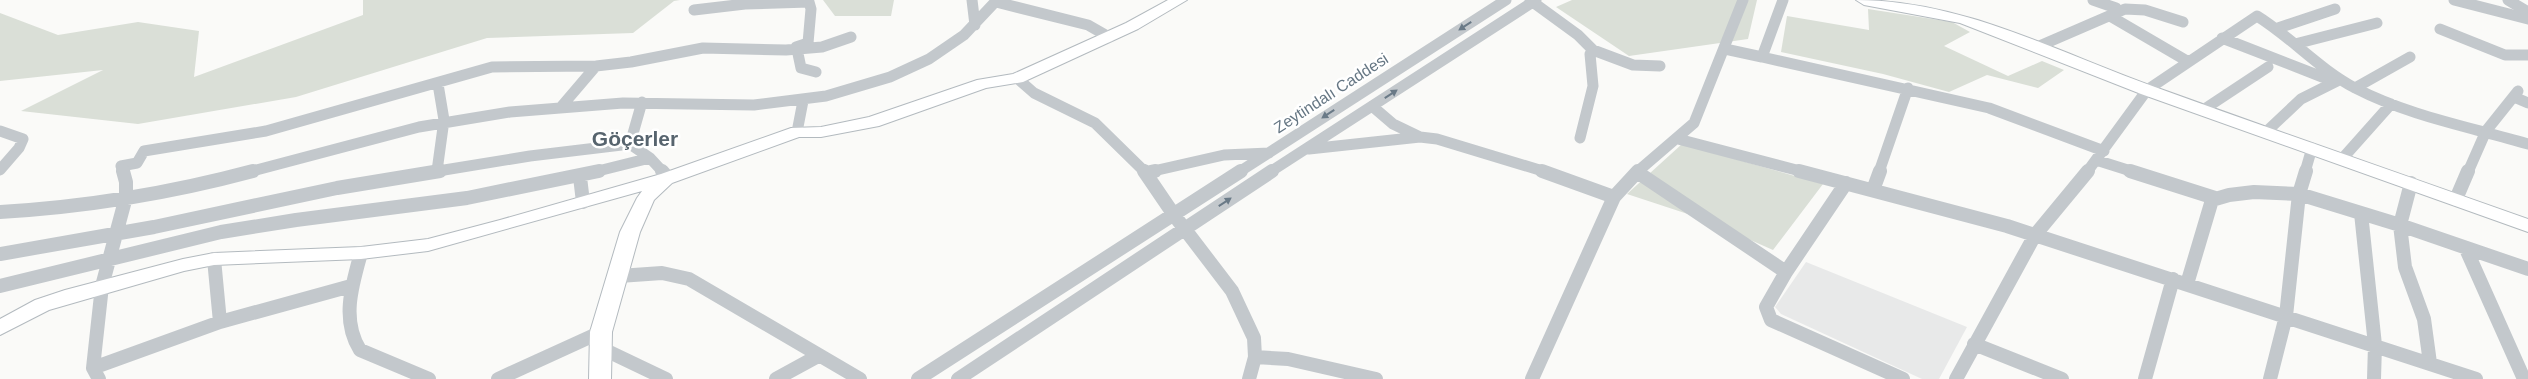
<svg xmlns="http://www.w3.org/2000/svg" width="2528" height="379" viewBox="0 0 2528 379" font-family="Helvetica,sans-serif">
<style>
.built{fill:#e8e9e9}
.green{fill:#dadfd7}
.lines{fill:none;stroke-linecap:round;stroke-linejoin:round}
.secondary-casing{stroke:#b3babf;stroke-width:2}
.street-far1{stroke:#c3c8cc;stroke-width:11}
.street{stroke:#c3c8cc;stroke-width:14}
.secondary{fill:#fff;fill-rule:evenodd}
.oneway{fill:#6a7a87}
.labels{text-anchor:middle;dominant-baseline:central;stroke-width:5;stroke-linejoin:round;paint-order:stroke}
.street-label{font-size:16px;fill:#657683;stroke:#fff}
.district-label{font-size:21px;font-weight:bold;fill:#57646e;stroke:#fff}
</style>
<rect width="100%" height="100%" fill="#fafaf8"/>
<!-- built -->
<path class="built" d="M1806,262l161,65 -28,52h-17l-141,-65 -6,-7z"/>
<!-- green -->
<path class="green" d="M363,0h317l-6,1 -41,32 -146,5 -191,59 -158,27 -117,-13 82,-41 -103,11v-68l58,22 80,-13 61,9 -5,46 169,-62z
M823,0h71l-3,16h-56z
M1572,0h185l-9,39 -119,17 -73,-49z
M1868,9l84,13 18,10 -26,14 64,30 34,-15 22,9 -26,18 -51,-13 -38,17 -66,-18 -102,-22 6,-36 82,14z
M1682,144l141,40 -50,66 -70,-31 -76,-25z"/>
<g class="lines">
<!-- secondary casing -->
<g class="secondary-casing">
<path id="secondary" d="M1168,0h19l-49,29 -115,53 -37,6 -107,38 -58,11h-22l-127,46 -18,17 -14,32 -28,100 -1,47h-22l1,-47 30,-100 17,-34 5,-7 -214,60 -67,8 -147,6 -30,6 -135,39 -49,25v-16l35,-19 30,-10 118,-31 31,-6 147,-6 67,-8 72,-19 161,-46 130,-46 30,-1 48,-10 108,-37 36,-6 113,-51z
M1856,0c106,0 201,52 299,87 124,45 249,88 373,132v13l-387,-138 -181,-71 -96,-18z"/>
</g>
<!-- street-far1 -->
<path class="street-far1" d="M972,0l3,25
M1530,0l48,35 15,15 -3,4 3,32 -13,52
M2093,0l23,8
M2454,0l74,19
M2508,0l20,12
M996,2l92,23 21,12
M694,10l51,-6 64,-2 2,7 -3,34 -12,4
M2110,16l77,45
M2278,28l57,-19
M2440,29l65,26h23
M2222,38l113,44
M2295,44l82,-21
M2037,47l88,-38 20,1 38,12
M797,49l4,19 15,4
M1725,49l37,8 21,-57
M1593,50l40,15 27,1
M1762,57l227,51 115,43
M1017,78l17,15 61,30 50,49
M2355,88l55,-31
M2514,97l14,6
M642,102l-12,42 20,14 13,14
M1372,106l21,18 27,13
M561,107l35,-41
M2203,110l65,-43
M0,131l23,8 -4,9 -19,22
M797,132l6,-31
M2266,132l35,-33 38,-19
M1678,139l126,33
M1309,149l111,-12 17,2 109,33
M2342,159l49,-55
M2096,160l38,12
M437,171l7,-51 -6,-36
M123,172l-2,-6 16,-3 7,-12 122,-20 226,-64 104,-1 35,-4 72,-14 83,2 36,-3 29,-10
M249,172l170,-45 91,-15 113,-9 131,2 72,-9 64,-19 39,-18 35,-24 33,-35
M432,172l98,-16 100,-12
M594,172l56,-14
M1149,172l75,-17 45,-2
M1239,172l267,-172
M1270,172l266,-172
M1637,172l57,-49 49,-123
M1879,172l29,-84
M2087,172l60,-82 110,-74c34,21 62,53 98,72 54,28 115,39 173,56
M2305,172l7,-24
M2468,172l18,-41 32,-40"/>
<!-- street -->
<path class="street" d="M662,171l6,7
M1144,171l30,44 58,76 22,47 1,19 -6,22
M1542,171l72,26
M1799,171l208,55 469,153
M2130,171l85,27
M1637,172l149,100 -20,35 5,13 132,59
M1146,173l9,-2
M580,177l3,25
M2411,183l-11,42 5,42 19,52 6,44
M1873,190l7,-19
M2456,199l12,-28
M0,212c85,-5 171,-19 253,-41
M2361,213l14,132 -1,34
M2466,249l58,130
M361,253c-9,32 -20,67 -1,97l69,29
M0,254l154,-27 183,-39 103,-17
M214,259l6,63
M1786,272l60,-89
M619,276l43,-3 27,6 171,100
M2187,284l25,-84 17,-5 25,-3 45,2 101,31 128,44
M0,286l221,-54 75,-12 171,-22 132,-27
M1974,344l88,35
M601,348l65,31
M1255,357l33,2 88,20
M93,368l127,-46 131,-36
M99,379l-6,-11 9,-82 24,-89v-15l-3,-11
M498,379l103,-47
M776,379l42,-23
M918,379l323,-208
M958,379l314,-208
M1532,379l82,-182 24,-26
M1956,379l79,-144 53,-64
M2145,379l28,-100
M2270,379l16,-63 13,-122 7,-23"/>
<!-- secondary -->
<use href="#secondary" class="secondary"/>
</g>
<!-- one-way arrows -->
<defs><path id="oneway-solid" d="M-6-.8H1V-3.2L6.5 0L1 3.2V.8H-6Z" transform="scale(1.25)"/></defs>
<g class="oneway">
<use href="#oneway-solid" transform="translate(1465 26) rotate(147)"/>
<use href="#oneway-solid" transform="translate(1391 94) rotate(-33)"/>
<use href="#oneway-solid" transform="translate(1328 114) rotate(147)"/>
<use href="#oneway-solid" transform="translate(1225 202) rotate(-33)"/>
</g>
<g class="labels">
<!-- street labels -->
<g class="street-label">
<text transform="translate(1331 93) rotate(-33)">Zeytindalı Caddesi</text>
</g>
<!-- district labels -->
<g class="district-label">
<text x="635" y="138">Göçerler</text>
</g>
</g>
</svg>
